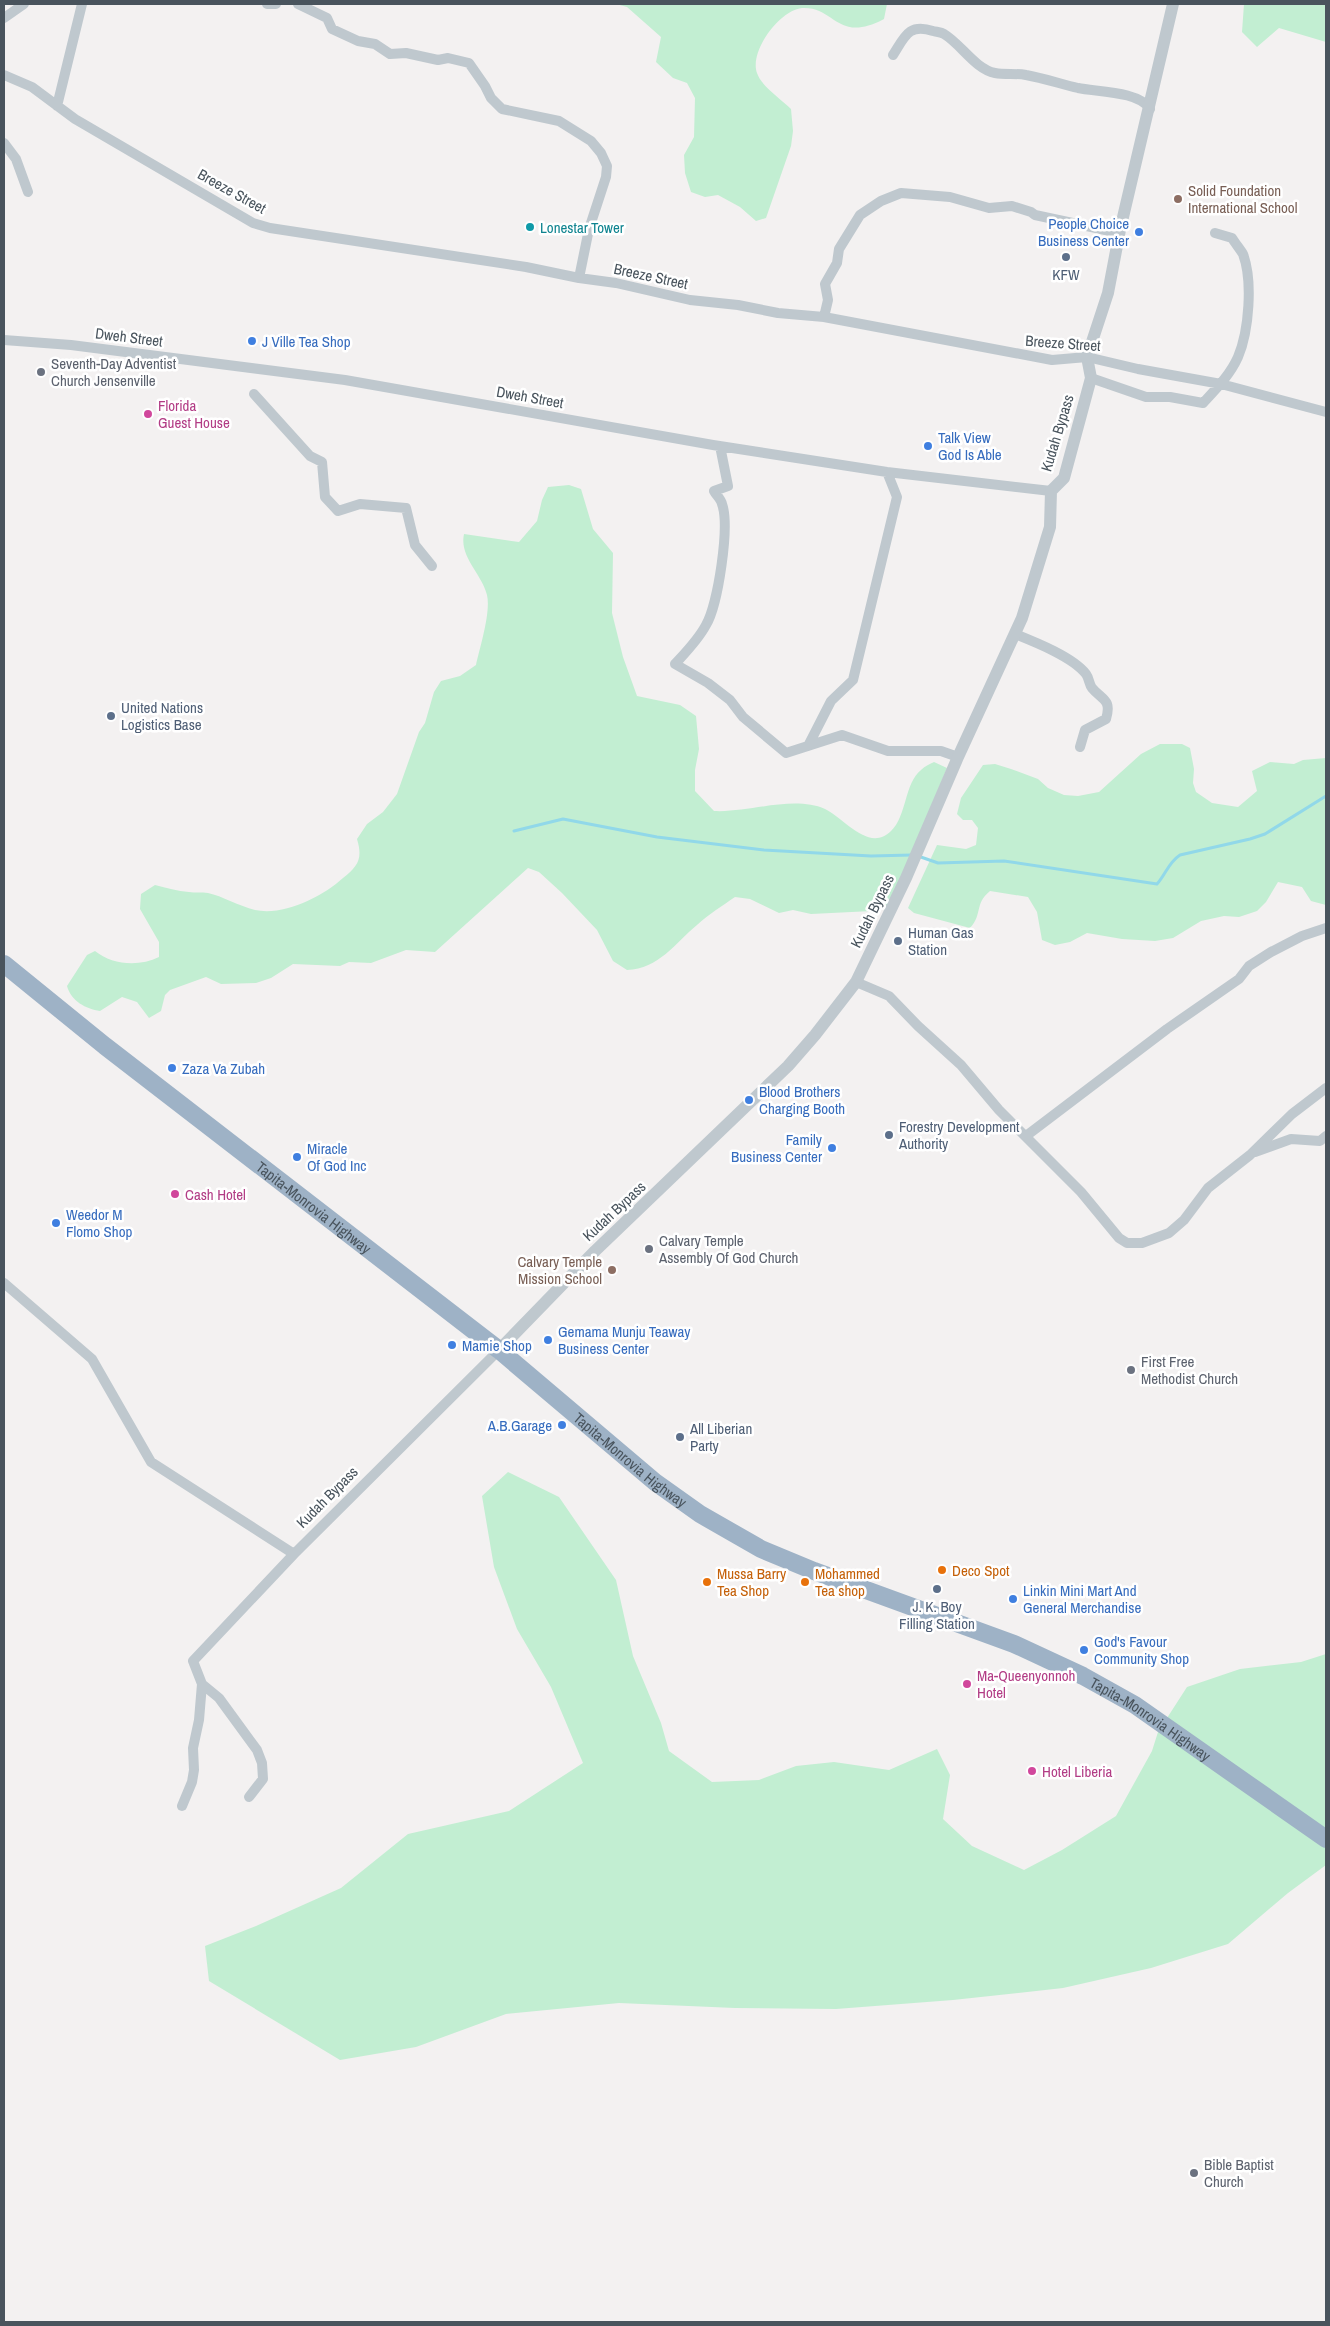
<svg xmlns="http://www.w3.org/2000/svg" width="1330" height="2326" viewBox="0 0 1330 2326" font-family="'Archivo Narrow',sans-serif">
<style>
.green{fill:#c2eed2}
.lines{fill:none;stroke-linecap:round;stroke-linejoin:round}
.stream{stroke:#91d8e9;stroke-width:3}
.minor{stroke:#bfc8ce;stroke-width:10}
.tertiary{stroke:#bfc8ce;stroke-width:12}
.trunk{stroke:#9eb2c6;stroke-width:18}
.education-dot{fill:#8d6e63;stroke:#fff;stroke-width:2}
.culture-dot{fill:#0f9aa8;stroke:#fff;stroke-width:2}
.shop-dot{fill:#3f7fe0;stroke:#fff;stroke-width:2}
.service-dot{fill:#5c6f8a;stroke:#fff;stroke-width:2}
.worship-dot{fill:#6b7280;stroke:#fff;stroke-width:2}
.hotel-dot{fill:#d1479c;stroke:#fff;stroke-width:2}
.food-dot{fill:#e8710a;stroke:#fff;stroke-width:2}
.labels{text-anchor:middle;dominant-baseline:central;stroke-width:5;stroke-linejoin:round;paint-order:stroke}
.education-label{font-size:15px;fill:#785e54;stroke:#fff;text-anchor:start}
.street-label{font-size:15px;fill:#49545d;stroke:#fff}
.shop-label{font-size:15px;fill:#366cbe;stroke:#fff;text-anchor:start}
.culture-label{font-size:15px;fill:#0d838f;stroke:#fff;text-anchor:start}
.service-label{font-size:15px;fill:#4e5e75;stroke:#fff;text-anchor:start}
.worship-label{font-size:15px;fill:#5b616d;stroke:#fff;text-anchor:start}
.hotel-label{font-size:15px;fill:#b23c85;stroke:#fff;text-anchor:start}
.food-label{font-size:15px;fill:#c56008;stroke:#fff;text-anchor:start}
</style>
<rect width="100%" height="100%" fill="#f3f1f1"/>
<!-- green -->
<path class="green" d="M616,4h271l-3,15c-47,25 -49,-13 -82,-11 -22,2 -53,43 -45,65 4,13 24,26 34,36l2,22 -2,15 -25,72 -10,3 -16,-14 -22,-12 -13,2 -14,-5 -6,-19 -1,-18 10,-18 1,-39 -8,-15 -14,-5 -17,-16 5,-25 -34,-30z
M1244,4h82v38l-47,-14 -22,19 -15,-15z
M569,485l12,4 12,40 20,24 -1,60 11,44 14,39 43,9 16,11 3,33 -4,21v21l19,20c34,2 79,-16 111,-2 19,9 44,44 66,22 16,-15 13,-47 30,-61 4,-4 9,-6 13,-8l13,6 -56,136 -19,7 -61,3 -18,-4 -14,3 -29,-14 -15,-2c-13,9 -26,17 -38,28 -22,18 -38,44 -70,45l-14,-9 -16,-31 -35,-37 -23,-21 -11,-4 -93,84 -29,-2 -35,13 -22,-1 -9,4 -47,-2 -22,14 -15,5 -35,1 -15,-7 -36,13 -5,5 -4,16 -12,7 -12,-16 -15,-5 -22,14c-14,-2 -29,-10 -33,-25l20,-31 8,-4c17,14 44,16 64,6v-15l-19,-33 1,-15 14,-9c12,3 22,6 34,7 6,1 13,0 19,1 14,3 31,13 47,17 29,6 67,-13 88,-32 15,-12 20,-19 14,-39l10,-15 16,-12 14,-18 22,-62 6,-9 9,-31 7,-11 19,-5 16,-11c4,-18 15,-53 11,-70 -5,-21 -28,-38 -23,-61l55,8 18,-21 5,-21 6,-13z
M1160,744h22l8,4 4,21 -1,14 3,9 16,11 26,4 19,-16 -5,-20 18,-9 24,2 9,-4 23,-2v147l-15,-4 -9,-14 -24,-5 -12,20 -9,9 -18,6 -15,-1 -23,5 -28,17 -18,3 -33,-2 -35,-6 -17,9 -15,3 -13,-5 -5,-28 -9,-15 -38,-6c-16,13 -7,23 -20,37l-56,-15 -6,-5 29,-63 29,4 10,-4 2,-17 -6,-8h-9l-6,-6 4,-16 22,-33 12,-1 16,5 27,10 10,9 16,7 14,1 21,-4 42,-38z
M508,1472l51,25 57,83 17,76 28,67 8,28 43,31 47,-2 37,-14 38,-4 55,8 48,-21 13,26 -7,44 29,27 52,24 38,-20 54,-34 36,-65 6,-19 29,-45 53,-18 61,-7 25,-8v211l-38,28 -60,51 -77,24 -88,20 -110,12 -117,9 -101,-1 -116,-5 -113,11 -90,33 -76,13 -131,-79 -4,-35 51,-20 85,-38 67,-54 101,-23 74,-48 -32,-76 -34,-58 -23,-62 -12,-71z"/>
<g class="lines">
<!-- stream -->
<path class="stream" d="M514,831l49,-12 94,18 107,13 107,6 41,-1
M918,856l20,7 66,-2 153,23c9,-10 11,-21 23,-29l70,-16 15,-5 61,-38"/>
<!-- minor -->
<path class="minor" d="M267,4h9
M298,4l29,14 5,11 26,12 17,3 15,10 16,-1 32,7 10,-2 21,5 16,23 6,12 11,11 57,12 32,20 10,12 6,13 -1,11 -17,52 -10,49
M4,18l20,-14
M893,55c12,-19 16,-32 40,-24 4,1 8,1 11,3 17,10 31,35 51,39 10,2 21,0 31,2 17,3 35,9 52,13 19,4 61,3 72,21
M4,75l28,12 43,32 178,104 17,5 256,39 53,11 37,5 74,17 48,5 40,8 46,4 228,43 35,-3 51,12 83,15 105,28
M57,106l25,-102
M4,143l12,16 12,33
M824,317l4,-17 -3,-16 12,-21 2,-14 21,-34 21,-14 20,-8 49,4 39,11 23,-2 19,6 4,3 75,16 10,-1
M4,340l67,5 274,35 368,65 174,27 164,19
M1091,378l55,19h24l33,6c13,-14 27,-28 35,-46 11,-26 15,-76 5,-103 -3,-5 -8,-11 -11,-16l-17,-5
M254,394l56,62 12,6 3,35 13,14 22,-7 46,4 9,37 17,21
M720,446l8,40 -14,5c2,4 7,8 8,13 8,22 -4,101 -16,121 -8,15 -20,27 -31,39l33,19 22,17 13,17 43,36 56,-18 46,16h53l17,6
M1015,634c20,8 58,23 71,40 3,4 3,10 6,14 10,12 20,11 14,31l-21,11 -5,17
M808,746l23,-45 22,-21 44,-183 -10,-25
M856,982l33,14 29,30 43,39 38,45 82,82 38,46 8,5h15l27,-10 15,-13 24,-32 42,-33 42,-41 34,-26
M1026,1136l141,-107 72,-50 10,-13 22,-14 31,-16 24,-8
M1255,1152l36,-13 29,2 6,-5
M4,1283l88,76 59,103 143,92
M249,1797l14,-18 -1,-16 -5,-13 -38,-52 -17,-14 -9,-23 101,-107 205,-204
M182,1806l10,-24 2,-12 -1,-22 6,-28 3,-36"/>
<!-- tertiary -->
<path class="tertiary" d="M499,1350l96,-99 193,-185 27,-31 41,-53 50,-104 52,-121 64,-139 28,-91 1,-36 13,-13 27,-100 -4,-21 21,-64 12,-63 53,-226"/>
<!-- trunk -->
<path class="trunk" id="s1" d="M4,964l101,82 394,304 156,132 45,32 61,35 53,22 200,73 69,32 52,29 191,134"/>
</g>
<!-- markers -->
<g class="education-dot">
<circle cx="1178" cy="199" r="5"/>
<circle cx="612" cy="1270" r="5"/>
</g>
<circle class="culture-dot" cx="530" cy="227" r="5"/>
<g class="shop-dot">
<circle cx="1139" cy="232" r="5"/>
<circle cx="252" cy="341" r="5"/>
<circle cx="928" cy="446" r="5"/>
<circle cx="172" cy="1068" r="5"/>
<circle cx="749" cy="1100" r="5"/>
<circle cx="832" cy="1148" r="5"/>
<circle cx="297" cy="1157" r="5"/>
<circle cx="56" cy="1223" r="5"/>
<circle cx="548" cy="1340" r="5"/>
<circle cx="452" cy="1345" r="5"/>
<circle cx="562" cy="1425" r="5"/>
<circle cx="1013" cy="1599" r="5"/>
<circle cx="1084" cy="1650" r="5"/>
</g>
<g class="service-dot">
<circle cx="1066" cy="257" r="5"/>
<circle cx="111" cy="716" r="5"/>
<circle cx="898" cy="941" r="5"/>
<circle cx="889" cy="1135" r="5"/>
<circle cx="680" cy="1437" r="5"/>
<circle cx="937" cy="1589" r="5"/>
</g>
<g class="worship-dot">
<circle cx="41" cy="372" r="5"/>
<circle cx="649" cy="1249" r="5"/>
<circle cx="1131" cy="1370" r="5"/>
<circle cx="1194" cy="2173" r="5"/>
</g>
<g class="hotel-dot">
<circle cx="148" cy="414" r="5"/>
<circle cx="175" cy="1194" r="5"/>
<circle cx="967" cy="1684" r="5"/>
<circle cx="1032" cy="1771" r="5"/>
</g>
<g class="food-dot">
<circle cx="942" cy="1570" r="5"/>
<circle cx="707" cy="1582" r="5"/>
<circle cx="805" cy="1582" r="5"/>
</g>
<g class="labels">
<!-- education labels -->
<g class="education-label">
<text x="1188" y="190">Solid Foundation<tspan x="1188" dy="17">International School</tspan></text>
<text x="602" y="1261" text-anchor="end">Calvary Temple<tspan x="602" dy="17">Mission School</tspan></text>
</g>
<!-- street labels -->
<g class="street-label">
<text transform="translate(232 191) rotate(29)">Breeze Street</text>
<text transform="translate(651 276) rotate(12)">Breeze Street</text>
<text transform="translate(129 337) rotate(7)">Dweh Street</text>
<text transform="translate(1063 343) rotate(4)">Breeze Street</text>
<text transform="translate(530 397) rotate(10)">Dweh Street</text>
<text transform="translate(1057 433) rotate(-73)">Kudah Bypass</text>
<text transform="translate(872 911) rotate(-64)">Kudah Bypass</text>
<text stroke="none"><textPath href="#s1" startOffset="394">Tapita-Monrovia Highway</textPath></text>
<text transform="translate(614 1211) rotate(-43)">Kudah Bypass</text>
<text stroke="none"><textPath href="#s1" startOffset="799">Tapita-Monrovia Highway</textPath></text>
<text transform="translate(327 1497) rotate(-45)">Kudah Bypass</text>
<text stroke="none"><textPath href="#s1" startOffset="1384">Tapita-Monrovia Highway</textPath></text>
</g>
<!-- shop labels -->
<g class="shop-label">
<text x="1129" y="223" text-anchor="end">People Choice<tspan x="1129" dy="17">Business Center</tspan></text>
<text x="262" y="341">J Ville Tea Shop</text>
<text x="938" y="437">Talk View<tspan x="938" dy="17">God Is Able</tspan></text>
<text x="182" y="1068">Zaza Va Zubah</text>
<text x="759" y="1091">Blood Brothers<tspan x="759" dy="17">Charging Booth</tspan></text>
<text x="822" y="1139" text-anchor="end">Family<tspan x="822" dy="17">Business Center</tspan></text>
<text x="307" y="1148">Miracle<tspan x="307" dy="17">Of God Inc</tspan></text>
<text x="66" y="1214">Weedor M<tspan x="66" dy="17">Flomo Shop</tspan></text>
<text x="558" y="1331">Gemama Munju Teaway<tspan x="558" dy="17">Business Center</tspan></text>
<text x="462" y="1345">Mamie Shop</text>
<text x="552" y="1425" text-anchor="end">A.B.Garage</text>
<text x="1023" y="1590">Linkin Mini Mart And<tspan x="1023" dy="17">General Merchandise</tspan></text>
<text x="1094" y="1641">God's Favour<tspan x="1094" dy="17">Community Shop</tspan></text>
</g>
<!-- culture labels -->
<g class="culture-label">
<text x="540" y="227">Lonestar Tower</text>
</g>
<!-- service labels -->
<g class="service-label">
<text x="1066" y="274" text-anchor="middle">KFW</text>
<text x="121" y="707">United Nations<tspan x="121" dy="17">Logistics Base</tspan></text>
<text x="908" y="932">Human Gas<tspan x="908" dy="17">Station</tspan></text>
<text x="899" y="1126">Forestry Development<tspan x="899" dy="17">Authority</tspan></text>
<text x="690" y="1428">All Liberian<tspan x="690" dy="17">Party</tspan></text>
<text x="937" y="1606" text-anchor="middle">J. K. Boy<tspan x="937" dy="17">Filling Station</tspan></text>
</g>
<!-- worship labels -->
<g class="worship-label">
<text x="51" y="363">Seventh-Day Adventist<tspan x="51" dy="17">Church Jensenville</tspan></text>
<text x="659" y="1240">Calvary Temple<tspan x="659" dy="17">Assembly Of God Church</tspan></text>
<text x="1141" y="1361">First Free<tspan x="1141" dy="17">Methodist Church</tspan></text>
<text x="1204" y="2164">Bible Baptist<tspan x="1204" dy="17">Church</tspan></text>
</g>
<!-- hotel labels -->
<g class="hotel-label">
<text x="158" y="405">Florida<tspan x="158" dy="17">Guest House</tspan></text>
<text x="185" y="1194">Cash Hotel</text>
<text x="977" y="1675">Ma-Queenyonnoh<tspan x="977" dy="17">Hotel</tspan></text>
<text x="1042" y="1771">Hotel Liberia</text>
</g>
<!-- food labels -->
<g class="food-label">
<text x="952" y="1570">Deco Spot</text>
<text x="717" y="1573">Mussa Barry<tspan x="717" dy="17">Tea Shop</tspan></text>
<text x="815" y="1573">Mohammed<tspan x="815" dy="17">Tea shop</tspan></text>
</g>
</g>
<!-- border -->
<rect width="1330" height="2326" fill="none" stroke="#49545d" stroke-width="10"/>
</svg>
